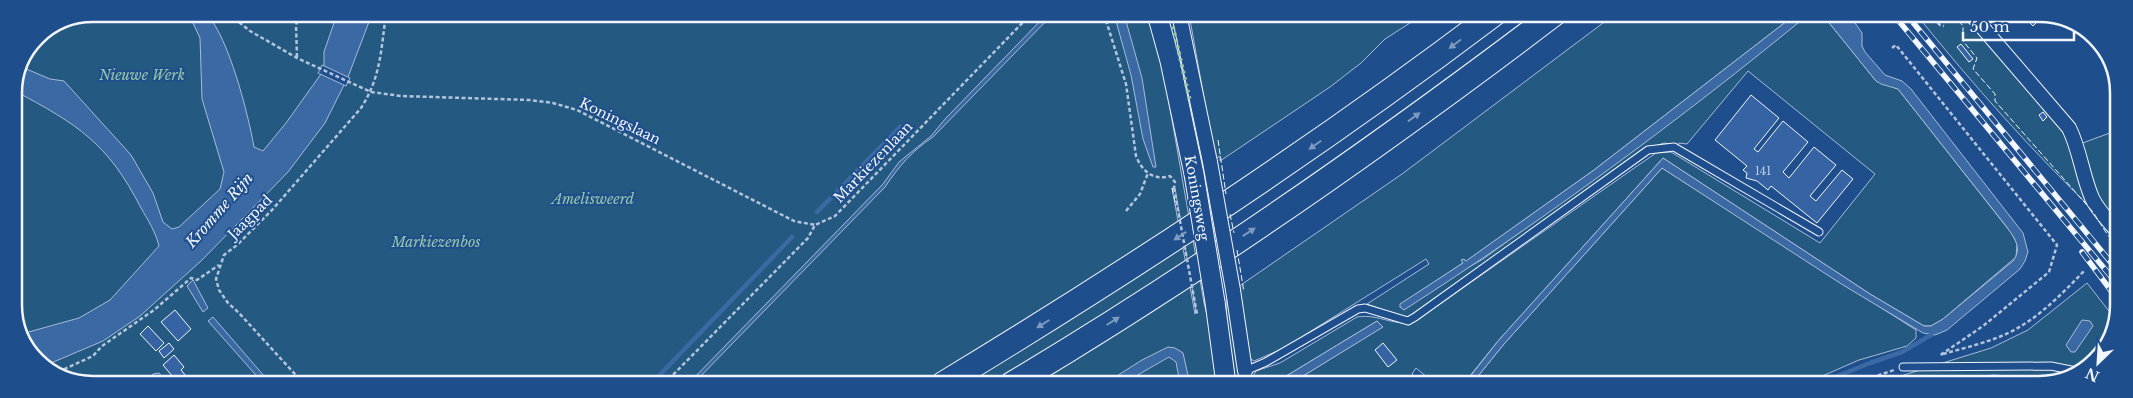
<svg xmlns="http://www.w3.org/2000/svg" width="2133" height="398" viewBox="0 0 2133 398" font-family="'Libre Baskerville',serif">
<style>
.green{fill:#245a82;stroke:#a8bbd7;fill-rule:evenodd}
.water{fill:#3b69a3;stroke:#a8bbd7}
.pier{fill:#1f4e8c;stroke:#a8bbd7}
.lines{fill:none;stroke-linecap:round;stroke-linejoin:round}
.stream{stroke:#3b69a3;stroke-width:4.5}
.building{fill:#3563a3;stroke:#f2f6ff}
.lane-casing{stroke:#f2f6ff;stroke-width:9}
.street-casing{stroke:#f2f6ff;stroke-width:16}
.secondary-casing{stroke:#f2f6ff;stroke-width:21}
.highway-casing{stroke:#f2f6ff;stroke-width:26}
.path{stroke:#b3c4dc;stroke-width:2.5;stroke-dasharray:4 2.5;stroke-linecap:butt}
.lane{stroke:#1f4e8c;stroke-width:7}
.street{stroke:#1f4e8c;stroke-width:14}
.secondary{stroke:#1f4e8c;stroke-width:19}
.highway{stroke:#1f4e8c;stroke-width:24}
.tram{stroke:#f2f6ff;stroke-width:1}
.rail-casing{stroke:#f2f6ff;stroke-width:5.5}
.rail{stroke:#1f4e8c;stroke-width:4;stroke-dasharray:11;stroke-linecap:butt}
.street-bridge-casing{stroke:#f2f6ff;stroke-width:16;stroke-linecap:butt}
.secondary-bridge-casing{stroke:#f2f6ff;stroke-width:21;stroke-linecap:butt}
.path-bridge{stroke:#b3c4dc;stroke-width:2.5;stroke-dasharray:4 2.5;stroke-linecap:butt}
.street-bridge{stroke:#1f4e8c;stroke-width:14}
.secondary-bridge{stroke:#1f4e8c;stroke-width:19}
.hedge{stroke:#97c8a6;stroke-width:4;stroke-dasharray:2.5 4;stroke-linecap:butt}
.fence{stroke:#f2f6ff;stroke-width:1;stroke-dasharray:6 2.5;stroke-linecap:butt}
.oneway{fill:#7e9ac0}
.labels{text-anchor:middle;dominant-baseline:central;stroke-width:4;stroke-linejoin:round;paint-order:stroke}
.number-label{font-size:11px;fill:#c3d1e8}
.park-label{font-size:14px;font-style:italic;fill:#97c8a6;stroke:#1f4e8c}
.street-label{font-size:14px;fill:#f2f6ff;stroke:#1f4e8c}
.water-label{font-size:15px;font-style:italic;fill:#f2f6ff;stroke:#1f4e8c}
.rim{fill:none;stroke:#f2f6ff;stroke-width:2.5}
</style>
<rect width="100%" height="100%" fill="#1f4e8c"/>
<!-- green -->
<path class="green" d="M93,14h1056l15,60 40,229 9,36 5,45h-1136l-41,-20 -25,-39 -2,-232 23,-56zM1172,188h3l21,123 -1,3z
M1167,14h8l29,148h-2l-5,-14z
M1189,14h235l-39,25 -24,24 -31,24 -110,74v-5l-5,3z
M1615,14h181l-202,156 -129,92 -1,-3 -1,4 -62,41 -1,3 83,-48 157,-113 169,-132h13l54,67 22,8 114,145 5,10 -1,13 -73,62 -12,7h-7l-54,-32 -207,-136 -165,183 -29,36 5,4 30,-37 158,-176 254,162v8l-9,8 -48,14 -55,24h-369l-19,-16 -4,6 10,10h-132l92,-57 -5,-6 -104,63h-22v-4l5,-9 24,-8 77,-46c23,-4 39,12 60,3l223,-156 16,-11 15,-1 149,91 55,-69 -127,-103 -61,73 -8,-1 -1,2 -14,-2 -15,5 -236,167 -6,2 -7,-1 -33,-12 62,-40 -3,-5 -142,89 -30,13 -5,-3 -11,-71 164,-113z
M1916,14h41l19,14 84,99 8,14 30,74c-65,-63 -125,-130 -182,-201z
M2118,130v93l-19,-24 -19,-55z
M2087,283l29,37 -24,44 -36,16 -62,-5 -59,6 -13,3h-47l116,-36 37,-18z
M1228,299l13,85h-6l-8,-62 -1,-22z"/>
<!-- water -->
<path class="water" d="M181,14h26c22,25 41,99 47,133l9,4 23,-28 35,-49 3,-7v-15l13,-38h35l-24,63 -23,46 -37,49 -87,89 -61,55 -37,25 -59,25 -3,-2 -20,-32 4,1 54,-15 31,-18 49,-54c-3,-13 -11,-26 -18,-38 -33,-65 -64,-84 -126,-117l9,-23 26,11 14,2 67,74 22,38 10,29 9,7 7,-2 41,-38 4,-17 -22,-73 -2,-61 -7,-15z
M1047,14h6l-120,123c-21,14 -34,29 -48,50l-192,197h-5l195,-200 16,-22 32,-26 15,-18z
M1114,14h10l18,64 14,89h-3l-10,-28 -12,-64z
M1796,14h13c-129,106 -265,206 -405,296l-4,-3v-3l63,-41 -2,-3 2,-1 3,2 128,-91z
M1822,14h30l1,6 9,13v13l3,6 20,23 17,6 9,8 112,144 5,19 -3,9 -5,8 -73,61 -12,5 -12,-2 -80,-48 -181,-117 -158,176 -30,37h-4l-1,-3 29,-37 165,-183 207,136 54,32h7l12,-7 70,-58c10,-13 1,-24 -7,-35l-108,-137 -17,-5 -5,-3z
M193,280l15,28 -5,4 -16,-26z
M213,317l58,67h-10l1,-2 -54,-61z
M2082,320l8,1 3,5 -18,26h-4l-5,-7z
M1377,321l6,6 -93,57h-17z
M1168,347l7,1 8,5 7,31h-10l-4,-22 -7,-5 -47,27h-18l38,-24z
M159,373l10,11h-26l10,-10z"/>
<!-- pier -->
<path class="pier" d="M322,65l28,13 -4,8 -28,-13z"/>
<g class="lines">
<!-- stream -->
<path class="stream" d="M817,212l83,-85
M651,384l141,-147
M1818,384l52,-21 32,-11 29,-17"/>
</g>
<!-- building -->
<path class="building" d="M2035,14l8,2 -10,10 -5,-5z
M1961,44l12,15 -4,3 -12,-15z
M1751,95l28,23 -25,31 4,3 25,-31 25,21 -25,30 6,6 25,-31 22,18 -26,31 6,5 26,-31 11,9 -36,44 -46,-37 -3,4 -11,-9 -11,-3 1,-5 -4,-3 4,-4 -32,-26z
M2043,112l4,5 -4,4 -4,-6z
M175,310l16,19 -13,12 -17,-19z
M148,326l16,17 -8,8 -16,-17z
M169,343l5,6 -10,9 -5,-7z
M1383,343l14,17 -9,7 -13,-17z
M174,355l10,12 -3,3 5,6 -8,7 -15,-18z"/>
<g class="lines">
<!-- lane casing -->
<g class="lane-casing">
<path id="lane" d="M1903,367l148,-1 25,5
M1245,371l21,-9 92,-53 7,-1 43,13 7,-4 233,-167 26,-3 145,85"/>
</g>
<!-- street casing -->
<g class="street-casing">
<path id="street" d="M1179,14l31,148
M1971,14l98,114c11,22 13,47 23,70 6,13 17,23 26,34
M1233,290l12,81"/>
</g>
<!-- secondary casing -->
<g class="secondary-casing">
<path id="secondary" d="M1157,14l13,47 24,113
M1215,302l11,82"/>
</g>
<!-- highway casing -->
<g class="highway-casing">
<path id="highway" d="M943,384c190,-115 374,-236 551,-370
M1012,384c188,-112 368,-238 542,-370"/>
</g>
<!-- path -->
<path class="path" d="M229,14l21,17 47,27 74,34 30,4 129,4 23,3 24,7 217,111 21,4
M1104,14l22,70 10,72c6,15 17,25 34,20l5,6 -1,6
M1928,14l12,11 4,1
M1892,48l4,-3 161,200 -8,27 -66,54 -44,30
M297,57l-1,-32 3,-11
M1126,211l14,-17 8,-21
M1943,354c18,-5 38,-10 56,-17 34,-13 61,-41 86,-67
M58,372l35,-16 9,-10 52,-36 37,-32 6,2 22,-15
M304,384l-65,-71 -11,-10 -9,-13 -3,-11 8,-24 13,-10 35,-35 89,-102c20,-31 20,-59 25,-94
M664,384l144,-146 7,-13 20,-9 196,-202
M1853,384l41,-14"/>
<!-- lane -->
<use href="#lane" class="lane"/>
<!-- street -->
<use href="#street" class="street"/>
<!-- secondary -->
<use href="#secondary" class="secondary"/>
<!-- highway -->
<use href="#highway" class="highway"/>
<!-- tram -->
<path class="tram" d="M1965,384h50"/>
<!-- rail casing -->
<g class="rail-casing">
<path id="rail" d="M1893,14l225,271
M1906,14l212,257
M2082,252l36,48"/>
</g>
<!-- rail -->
<use href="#rail" class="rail"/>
<!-- street-bridge casing -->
<g class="street-bridge-casing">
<path id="street-bridge" d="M1210,162l23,128"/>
</g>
<!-- secondary-bridge casing -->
<g class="secondary-bridge-casing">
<path id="secondary-bridge" d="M1194,174l21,128"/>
</g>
<!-- path-bridge -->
<path class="path-bridge" d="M1174,188l23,126"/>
<!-- street-bridge -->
<use href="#street-bridge" class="street-bridge"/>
<!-- secondary-bridge -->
<use href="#secondary-bridge" class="secondary-bridge"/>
<!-- hedge -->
<path class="hedge" d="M1170,14l20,87"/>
<!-- fence -->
<path class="fence" d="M1953,14l10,12v15l14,17 -4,11 22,25v7l98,111 14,22 11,13
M1218,140l8,54
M1172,188l4,18
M1230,214l4,19
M1237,250l7,42"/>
</g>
<!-- one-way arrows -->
<defs><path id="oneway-solid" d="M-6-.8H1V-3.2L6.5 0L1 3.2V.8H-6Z" transform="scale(1.25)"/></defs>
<g class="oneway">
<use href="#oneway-solid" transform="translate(1455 44) rotate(143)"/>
<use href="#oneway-solid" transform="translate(1414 117) rotate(-36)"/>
<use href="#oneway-solid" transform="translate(1315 145) rotate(145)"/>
<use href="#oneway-solid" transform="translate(1249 232) rotate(-33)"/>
<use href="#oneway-solid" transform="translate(1180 236) rotate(147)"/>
<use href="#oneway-solid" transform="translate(1113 321) rotate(-32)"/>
<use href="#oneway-solid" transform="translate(1043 324) rotate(148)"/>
</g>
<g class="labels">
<!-- number labels -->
<g class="number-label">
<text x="1763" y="171">141</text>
</g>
<!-- park labels -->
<g class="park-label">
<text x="142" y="75">Nieuwe Werk</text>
<text x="593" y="199">Amelisweerd</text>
<text x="436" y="242">Markiezenbos</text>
</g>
<!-- street labels -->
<g class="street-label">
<text transform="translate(620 121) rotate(26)">Koningslaan</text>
<text transform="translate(873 162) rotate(-46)">Markiezenlaan</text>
<text transform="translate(1197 198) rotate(80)">Koningsweg</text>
<text transform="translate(250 217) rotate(-45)">Jaagpad</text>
</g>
<!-- water labels -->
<g class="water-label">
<text transform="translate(219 210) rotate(-49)">Kromme Rijn</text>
</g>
</g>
<!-- crop -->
<path d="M0 0H2133V398H0ZM93 22H2039A71 71 0 0 1 2110 93V305A71 71 0 0 1 2039 376H93A71 71 0 0 1 22 305V93A71 71 0 0 1 93 22Z" fill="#1f4e8c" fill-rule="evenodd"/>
<path class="rim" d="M93 22H2039A71 71 0 0 1 2110 93V305A71 71 0 0 1 2039 376H93A71 71 0 0 1 22 305V93A71 71 0 0 1 93 22Z"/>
<!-- north arrow -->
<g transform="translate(2098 363) rotate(205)" stroke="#1f4e8c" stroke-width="4" paint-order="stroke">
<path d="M0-4L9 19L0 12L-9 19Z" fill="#f2f6ff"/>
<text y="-8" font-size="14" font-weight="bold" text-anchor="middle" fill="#f2f6ff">N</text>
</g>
<!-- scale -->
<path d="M1963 32v8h111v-8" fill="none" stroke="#f2f6ff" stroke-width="2.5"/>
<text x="1970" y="32" font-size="15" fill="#f2f6ff" stroke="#1f4e8c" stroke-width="4" paint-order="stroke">50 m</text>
</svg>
